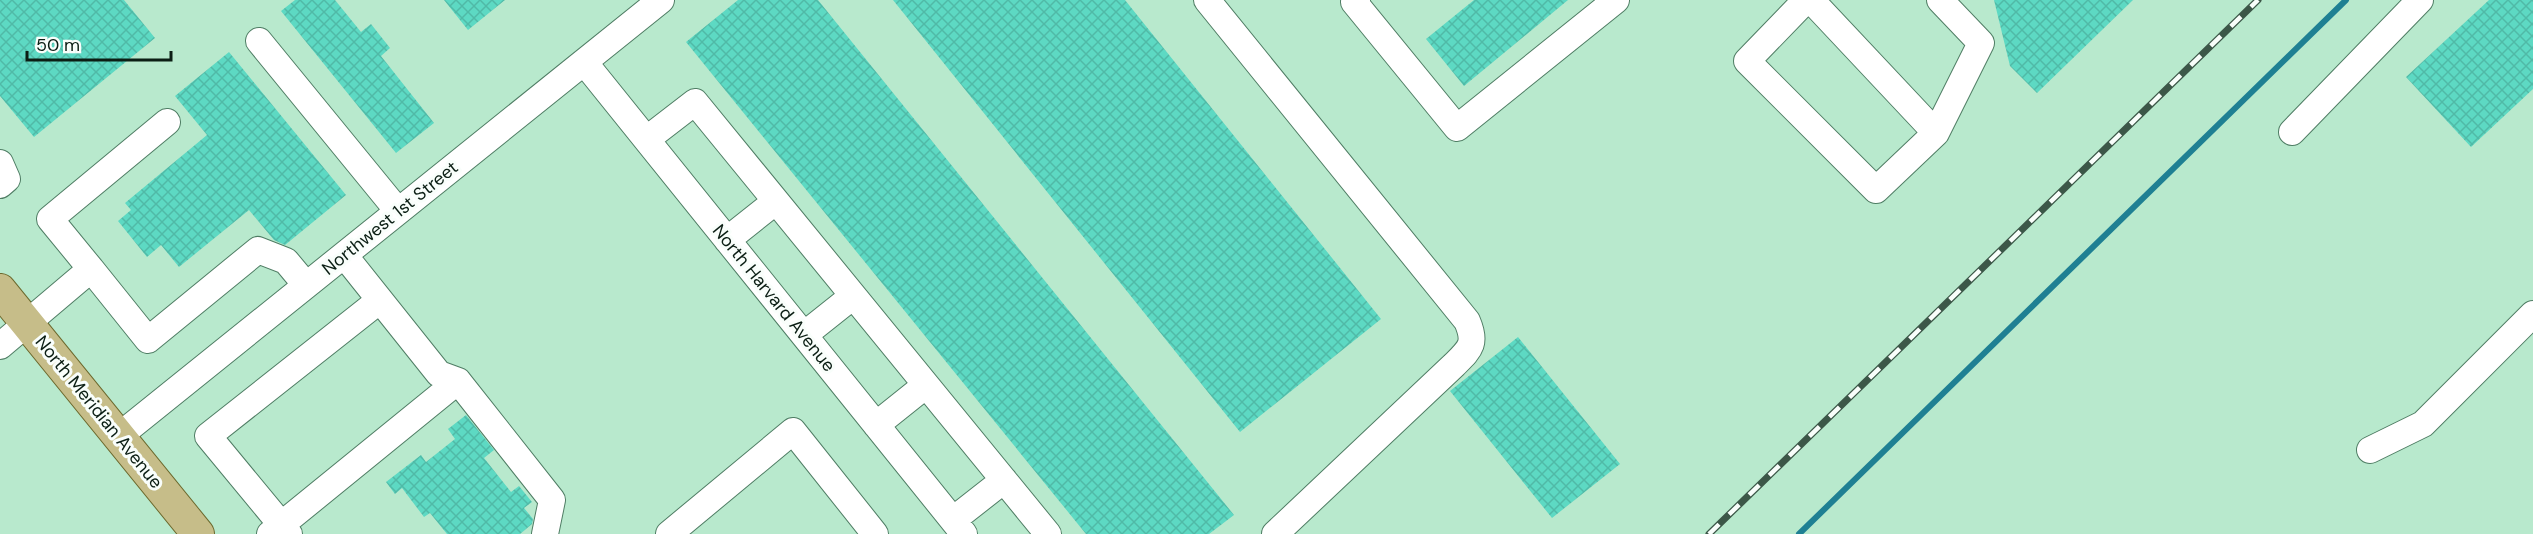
<svg xmlns="http://www.w3.org/2000/svg" width="2533" height="534" viewBox="0 0 2533 534" font-family="'DM Sans',sans-serif">
<style>
.lines{fill:none;stroke-linecap:round;stroke-linejoin:round}
.stream{stroke:#1f8093;stroke-width:6}
.building{fill:url(#building-cross-hatch)}
.minor-casing{stroke:#4f7d64;stroke-width:28}
.major-casing{stroke:#6c692d;stroke-width:34}
.minor{stroke:#fff;stroke-width:26}
.major{stroke:#c6bd89;stroke-width:32}
.rail-casing{stroke:#3c5748;stroke-width:7}
.rail{stroke:#f9fefb;stroke-width:4.5;stroke-dasharray:14;stroke-linecap:butt}
.labels{text-anchor:middle;dominant-baseline:central;stroke-width:6;stroke-linejoin:round;paint-order:stroke}
.street-label{font-size:18px;fill:#0b1e14;stroke:#f9fefb}
</style>
<defs>
<pattern id="building-cross-hatch" width="8" height="8" patternUnits="userSpaceOnUse" patternTransform="scale(1.5)"><rect width="8" height="8" fill="#5dd9c3"/><path d="M0 0l8 8M0 8l8-8" fill="none" stroke="#50baa7"/></pattern>
</defs>
<rect width="100%" height="100%" fill="#b8e9cd"/>
<g class="lines">
<!-- stream -->
<path class="stream" d="M1799,534l547,-534"/>
</g>
<!-- building -->
<path class="building" d="M0,0h124l31,38 -121,99 -34,-41z
M295,0h40l26,32 10,-8 19,24 -9,8 53,67 -38,30 -115,-142z
M444,0h61l-37,30z
M738,0h80l416,515 -25,19h-123l-400,-492z
M893,0h232l256,319 -141,113z
M1474,0h94l-104,86 -38,-47z
M1994,0h139l-96,93 -27,-27z
M2489,0h44v89l-62,58 -65,-70z
M229,52l117,143 -61,50 -11,-5 -25,-30 -70,57 -18,-22 -14,12 -29,-36 13,-11 -6,-7 82,-68 -32,-39z
M1518,337l102,127 -68,54 -102,-127z
M466,415l28,35 -10,8 27,34 8,-6 13,16 -8,6 9,11 -1,5 -12,10h-73l-17,-21 -6,4 -22,-29 -7,6 -9,-12 35,-27 5,7 29,-23 -7,-10z"/>
<g class="lines">
<!-- minor casing -->
<g class="minor-casing">
<path id="minor" d="M1207,0l260,321c10,23 3,28 -13,44l-179,169
M1357,0l-3,2 103,126 159,-128
M1806,0l-59,61 129,129 60,-57 45,-90 -41,-43
M1811,0l125,133
M259,41l139,170
M584,62l380,472
M2292,132l128,-132
M647,139l48,-37 353,432
M0,163l7,16 -7,6
M727,240l49,-39
M344,255l95,119 19,7
M91,269l57,71 110,-90 28,11 20,24
M804,335l49,-39
M0,346l91,-77 -41,-50 117,-97
M876,425l50,-40
M119,436l542,-436
M2370,450l53,-26 110,-110
M953,520l51,-40
M270,534l188,-153 94,119 -7,34
M289,534l-81,-98 172,-136
M669,534l124,-103 82,103"/>
</g>
<!-- major casing -->
<g class="major-casing">
<path id="major" d="M0,290l198,244"/>
</g>
<!-- minor -->
<use href="#minor" class="minor"/>
<!-- major -->
<use href="#major" class="major"/>
<!-- rail casing -->
<g class="rail-casing">
<path id="rail" d="M1709,534l549,-534"/>
</g>
<!-- rail -->
<use href="#rail" class="rail"/>
</g>
<g class="labels">
<!-- street labels -->
<g class="street-label">
<text transform="translate(390 218) rotate(-39)">Northwest 1st Street</text>
<text transform="translate(774 298) rotate(51)">North Harvard Avenue</text>
<text transform="translate(99 412) rotate(51)">North Meridian Avenue</text>
</g>
</g>
<!-- scale -->
<path d="M27 51v9h144v-9" fill="none" stroke="#0b1e14" stroke-width="3"/>
<text x="36" y="51" font-size="18" fill="#0b1e14" stroke="#f9fefb" stroke-width="4.5" paint-order="stroke">50 m</text>
</svg>
